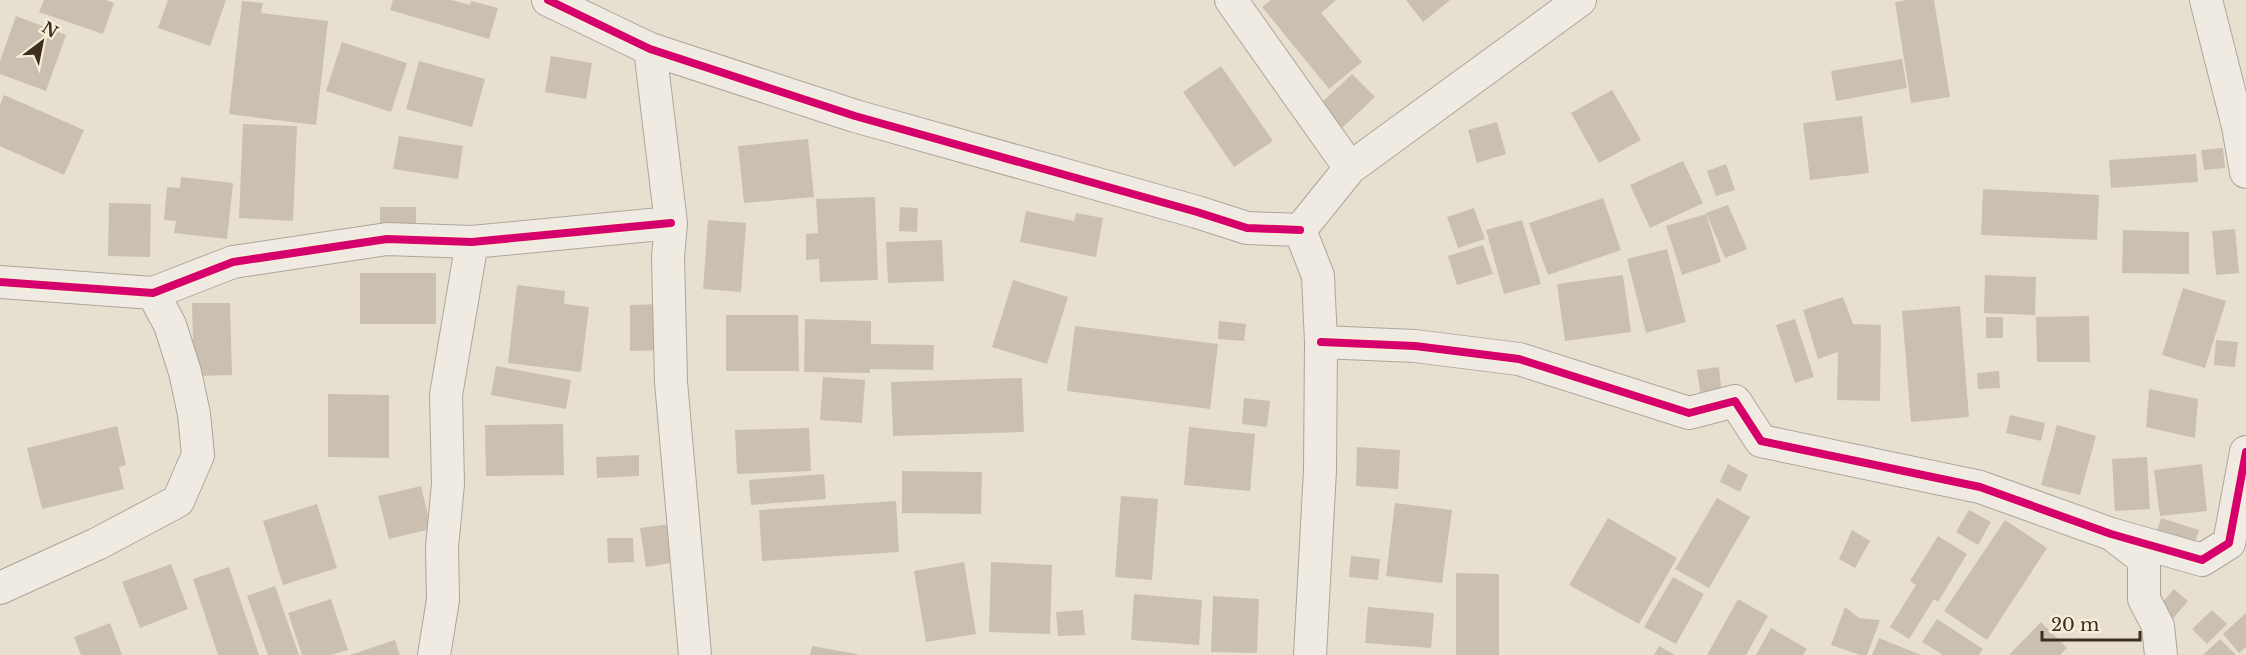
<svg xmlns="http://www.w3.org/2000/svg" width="2246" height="655" viewBox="0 0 2246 655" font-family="'Libre Baskerville',serif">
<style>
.building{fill:#cbbfb2}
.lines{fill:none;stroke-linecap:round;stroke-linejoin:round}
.minor-casing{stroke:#ada599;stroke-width:34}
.minor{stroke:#efebe3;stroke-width:32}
.cycleway-casing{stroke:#f7eed8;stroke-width:11}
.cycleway{stroke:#d6006c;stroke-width:8}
</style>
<rect width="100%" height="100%" fill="#e7e0d1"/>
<!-- building -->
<path class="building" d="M44,0h62l8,3 -11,31 -64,-22z
M168,0h58l-16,46 -52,-18z
M393,0h58l19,5 1,-4 27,7 -9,31 -99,-29z
M1271,0h65l-15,13 41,49 -33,27 -67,-82z
M1406,0h44l-27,22z
M1907,0h27l16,97 -39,6 -16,-101z
M242,1l21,2 -2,10 67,8 -12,104 -87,-11z
M16,16l50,19 -20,56 -46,-17v-13z
M342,42l65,21 -16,49 -65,-21z
M551,56l41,7 -6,36 -41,-7z
M1902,59l5,29 -71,13 -5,-30z
M419,61l66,18 -13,48 -66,-18z
M1221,66l52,75 -39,26 -51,-75z
M1352,74l23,23 -33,31 -22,-24z
M1612,90l29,50 -42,23 -28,-50z
M4,95l80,35 -20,45 -64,-29v-41z
M1862,116l7,57 -59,7 -7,-57z
M1497,122l9,32 -29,9 -9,-33z
M243,124l54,2 -4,95 -54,-3z
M399,136l64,10 -5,33 -65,-10z
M808,139l6,58 -70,6 -6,-57z
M2223,148l2,20 -21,2 -3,-20z
M2196,154l2,28 -87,6 -2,-28z
M1683,161l20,42 -53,25 -20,-43z
M1726,164l9,26 -19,6 -9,-25z
M181,177l52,6 -6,56 -53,-6 2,-12 -12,-1 3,-33 13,1z
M1983,189l116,6 -2,45 -116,-5z
M875,197l3,83 -58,2 -1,-23 -13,1v-26l12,-1 -2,-34z
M1603,198l18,52 -73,25 -19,-52z
M109,203l42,1 -1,53 -42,-1z
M1728,205l19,44 -22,9 -19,-45z
M380,207h36v21h-36z
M900,207l18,1 -1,24 -18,-1z
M1474,208l11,31 -27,9 -11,-31z
M1026,211l48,10 2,-8 27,5 -7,39 -76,-15z
M1706,214l15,48 -39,13 -16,-49z
M708,220l38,3 -5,69 -38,-3z
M1522,220l19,64 -37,10 -18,-64z
M2235,229l4,44 -23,2 -4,-44z
M2123,230l66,2v42l-67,-1z
M942,240l2,41 -56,2 -2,-41z
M1483,245l10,29 -36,11 -9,-29z
M1667,249l19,73 -40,11 -19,-74z
M360,273h76v51h-76z
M1623,275l8,57 -66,9 -8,-57z
M1985,275l51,2 -1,38 -51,-2z
M1013,280l55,17 -21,67 -55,-17z
M517,285l48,6 -1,13 25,3 -8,65 -73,-9z
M2183,288l43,13 -21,67 -43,-13z
M1843,297l10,27 28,1 -1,76 -43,-1 1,-48 -20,7 -15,-49z
M192,303h38l2,72 -38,1z
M663,304l1,46 -34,1v-46z
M1960,306l9,111 -58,5 -9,-111z
M726,315h72l1,56h-73z
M2089,316l1,46h-53l-1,-45z
M1986,317h17v21h-17z
M805,319l66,2v23l63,1 -1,25 -63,-1v4l-66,-1z
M1795,319l19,58 -19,6 -19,-58z
M1219,321l27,3 -2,17 -26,-2z
M1075,326l143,18 -8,65 -143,-18z
M2216,340l22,2 -3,25 -21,-2z
M496,366l75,14 -5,29 -75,-14z
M1719,367l3,28 -21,3 -4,-28z
M1999,371l1,17 -22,1 -1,-16z
M823,377l42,3 -3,43 -42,-3z
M1022,378l2,54 -131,4 -2,-54z
M2149,389l49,10 -3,39 -49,-11z
M328,394l61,1v63l-61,-1z
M1244,398l26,3 -3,26 -25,-3z
M2010,415l35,8 -4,18 -35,-8z
M563,424l1,51 -78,1 -1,-51z
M2057,425l39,11 -16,59 -39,-10z
M117,426l9,39 -7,2 5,22 -82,20 -15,-61z
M1189,427l66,7 -5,57 -66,-6z
M809,428l2,43 -74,3 -2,-44z
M1357,447l43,3 -2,39 -42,-3z
M639,455v21l-42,2 -1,-21z
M2147,457l3,52 -35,2 -3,-52z
M1728,464l20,11 -8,17 -20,-10z
M2202,464l5,47 -47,5 -6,-46z
M902,471l80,1 -1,42 -79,-1z
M824,474l2,25 -75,6 -2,-25z
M421,486l10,43 -42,10 -11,-43z
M1121,496l37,3 -6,81 -37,-3z
M1717,498l33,19 -41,71 -34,-19z
M896,501l3,51 -137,9 -3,-51z
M1395,503l57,7 -10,73 -56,-7z
M317,504l20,64 -54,17 -20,-64z
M1969,510l22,12 -13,23 -22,-13z
M1608,518l69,40 -38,66 -70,-39z
M2161,518l38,12 -6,19 -38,-12z
M2005,520l42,28 -60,92 -43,-29z
M671,524l6,38 -31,5 -6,-39z
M1852,530l18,11 -15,27 -16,-9z
M1938,536l29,18 -29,48 -4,-3 -25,40 -19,-12 26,-42 -6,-4z
M607,538h26l1,24 -26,1z
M1351,556l29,3 -2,21 -29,-3z
M964,562l12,72 -50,8 -12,-71z
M991,562l61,3 -2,69 -61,-2z
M171,564l17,45 -48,19 -18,-46z
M229,567l30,88h-41l-25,-76z
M1456,573l43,1v81h-43z
M1673,577l31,17 -28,50 -32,-17z
M275,586l24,69h-31l-21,-59z
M2174,589l14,12 -17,20 -14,-12z
M1134,594l68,6 -3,45 -68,-5z
M1213,596l46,3 -2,54 -46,-1z
M331,599l17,51 -17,5h-29l-14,-42z
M1738,599l30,17 -22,39h-39z
M1368,607l66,6 -3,35 -66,-5z
M1845,607l14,11 21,2 -13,35h-7l-29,-10z
M1083,610l2,25 -27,1 -2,-24z
M2212,610l15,14 -20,20 -15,-15z
M2246,613v34l-7,6 -16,-19z
M1937,619l46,30 -4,6h-36l-21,-13z
M2041,622l26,26 -7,7h-51z
M110,623l12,32h-41l-7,-18z
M1771,628l36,21 -4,6h-47z
M1879,638l42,17h-49z
M2220,639l16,16h-33z
M395,640l5,15h-50z
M812,646l45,8v1h-47z
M1659,646l16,9h-21z"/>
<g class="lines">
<!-- minor casing -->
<g class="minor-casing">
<path id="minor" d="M548,0l102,49 205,67 342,96 50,16 53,2
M1231,0l119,168
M2206,0l32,126 8,46
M650,49l21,174 -3,34 3,125 24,273
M1300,230l18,46 3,66 -1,128 -10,185
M1300,230l50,-62 230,-168
M0,282l153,11 80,-31 154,-23 85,3 199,-19
M1321,342l94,4 104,13 170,54 46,-12 26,40 219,46 131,47 91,26 27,-17 17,-91
M2114,536l30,23v40l14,27 3,29
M0,588l97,-44 81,-43 20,-46 -4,-41 -9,-42 -15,-47 -17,-32
M434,655l9,-55 -1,-53 6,-63 -2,-89 26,-153"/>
</g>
<!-- minor -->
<use href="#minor" class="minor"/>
<!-- cycleway casing -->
<g class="cycleway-casing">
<path id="cycleway" d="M548,0l102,49 205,67 342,96 50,16 53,2
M0,282l153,11 80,-31 154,-23 85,3 199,-19
M1321,342l94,4 104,13 170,54 46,-12 26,40 219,46 131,47 91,26 27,-17 17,-91"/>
</g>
<!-- cycleway -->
<use href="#cycleway" class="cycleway"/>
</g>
<!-- north arrow -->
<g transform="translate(42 42) rotate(32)" stroke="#f7eed8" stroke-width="4.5" paint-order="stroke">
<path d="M0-4.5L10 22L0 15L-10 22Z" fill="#3d2e20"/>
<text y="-9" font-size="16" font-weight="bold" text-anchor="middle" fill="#3d2e20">N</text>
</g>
<!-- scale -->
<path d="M2042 631v9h98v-9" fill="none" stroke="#3d2e20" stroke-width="3"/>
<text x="2051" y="631" font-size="18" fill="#3d2e20" stroke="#f7eed8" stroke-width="4.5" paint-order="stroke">20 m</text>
</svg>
